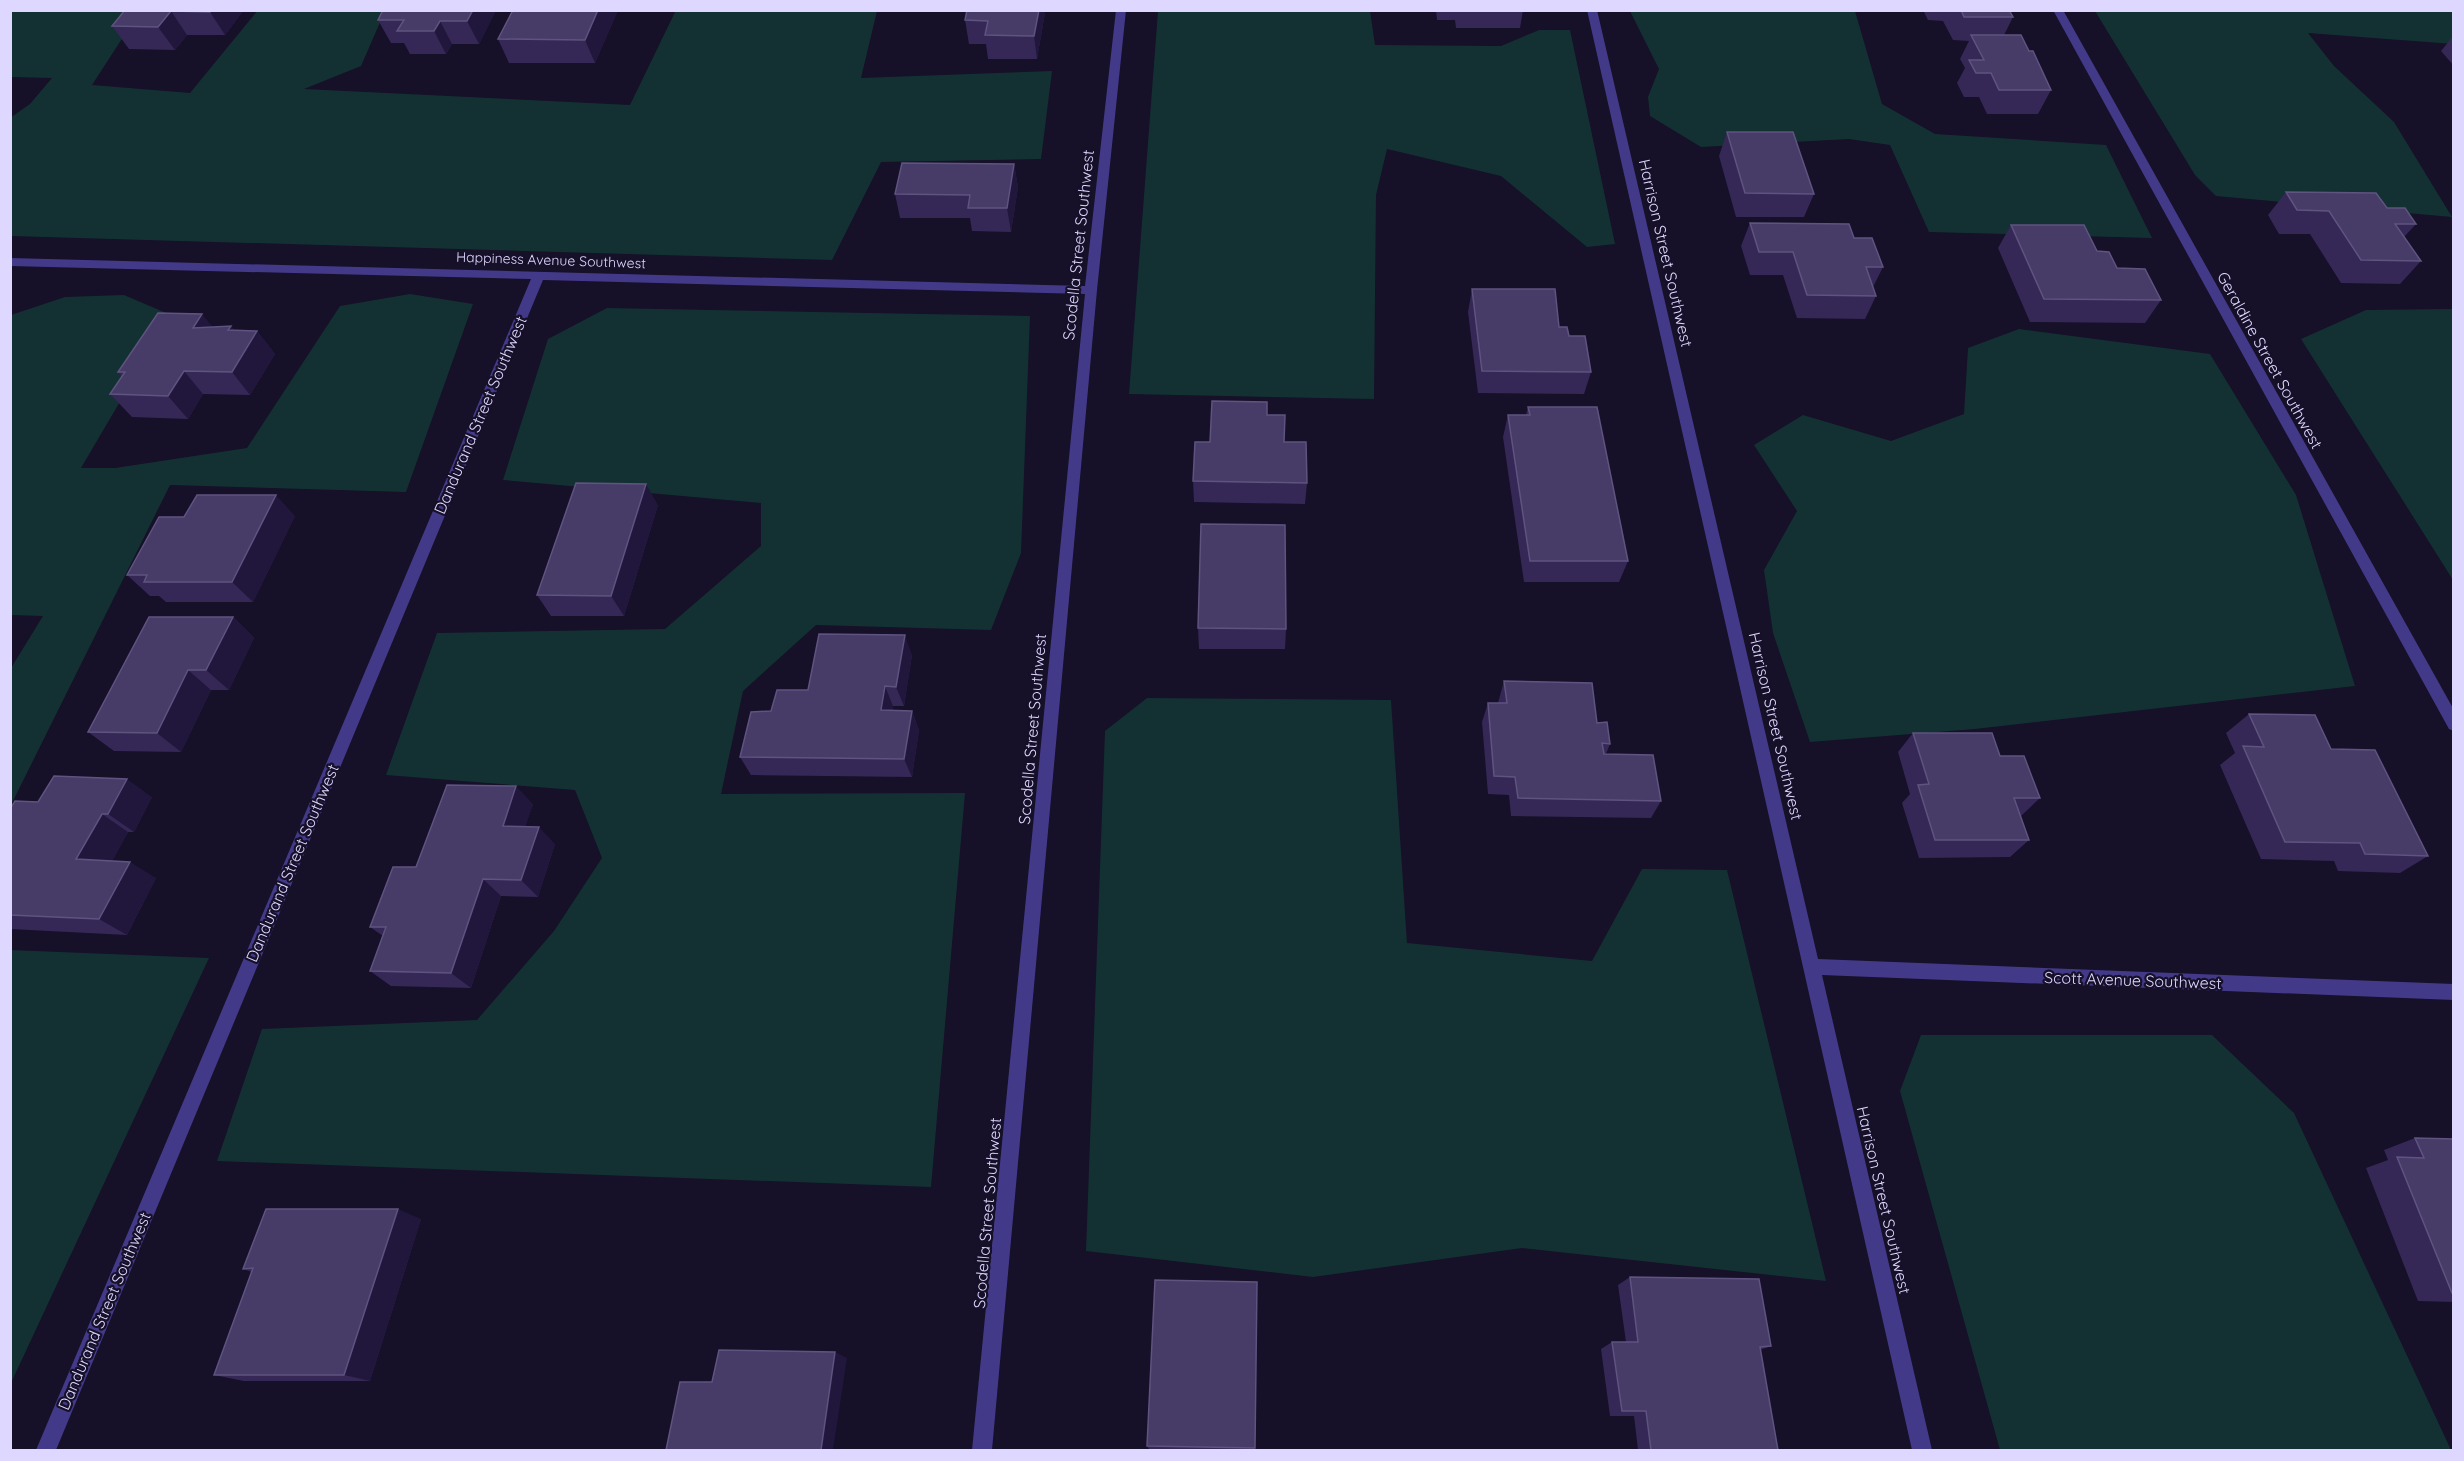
<svg xmlns="http://www.w3.org/2000/svg" width="2464" height="1461" viewBox="0 0 2464 1461" font-family="Quicksand,sans-serif">
<style>
.green{fill:#133132}
.lines{fill:none;stroke-linecap:round;stroke-linejoin:round}
.street{fill:#423a88;fill-rule:evenodd}
.wall{fill:#352856}
.shaded-wall{fill:#21173c}
.building{fill:#473b68;stroke:#5f5380;stroke-width:1.5}
.labels{text-anchor:middle;dominant-baseline:central;stroke-width:4.5;stroke-linejoin:round;paint-order:stroke}
.far-street-label{font-size:14px;fill:#ded7ff;stroke:#161028}
.street-label{font-size:16px;fill:#ded7ff;stroke:#161028}
</style>
<rect width="100%" height="100%" fill="#161028"/>
<!-- green -->
<path class="green" d="M11,10l129,1 -48,74 98,8 68,-83 127,1 -24,55 -57,23 326,16 46,-95 201,1 -16,67 191,-7 -11,88 -160,3 -49,98 -821,-24 -1,-118 20,-14 22,-26 -41,-1z
M1158,11h212l5,34 126,1 38,-16h31l45,214 -28,3 -86,-71 -114,-27 -11,46 -2,204 -245,-5z
M1630,11h225l27,93 53,30 171,11 46,93 -223,-6 -39,-87 -41,-6 -148,8 -51,-31 -2,-19 11,-28z
M2095,11h358v33l-145,-11 26,33 60,56 58,95 -236,-21 -21,-21z
M410,294l63,10 -67,188 -236,-7 -159,320v-137l32,-52 -32,-1v-300l54,-18 59,-2 47,20 -90,153h34l132,-20 93,-142z
M607,308l423,8 -9,237 -30,77 -175,-5 -73,66 -22,103 244,-1 -34,394 -714,-26 45,-132 215,-9 77,-89 48,-73 -27,-68 -189,-15 51,-142 228,-4 96,-83v-43l-258,-23 45,-141z
M2453,309h1l-1,271 -152,-241 65,-29z
M2019,329l191,25 86,141 59,191 -380,43 -165,13 -37,-109 -9,-63 33,-59 -43,-66 49,-30 88,26 73,-27 4,-66z
M1147,698l244,2 16,243 185,18 50,-92 85,1 99,411 -304,-33 -209,29 -227,-26 19,-520z
M10,950l199,8 -198,425h-1z
M1921,1035h291l82,78 157,337h-451l-100,-359z"/>
<g class="lines">
<!-- street -->
<path class="street" d="M1116,10h10l-29,280 -105,1160h-20l113,-1156 -542,-14 -487,1170h-20l495,-1171 -521,-13v-8l1075,28z
M1587,10h10l221,949 636,25v16l-632,-25 110,475h-20z
M2053,10h10l391,700v21l-5,-2z"/>
</g>
<!-- wall -->
<path class="wall" d="M125,10l118,1 -18,24h-38l-12,15 -46,-1 -17,-23z
M496,10l-17,34h-27l-6,10h-36l-6,-11h-13l-13,-23z
M513,10h105l-23,53h-86l-11,-24z
M1436,10h87l-3,18h-64l-1,-8h-18z
M1923,10h86l4,7 -9,18 47,55 -13,24h-51l-8,-17h-15l-7,-14 8,-15 -5,-9 9,-18 -16,-1 -10,-19 -15,-1z
M1045,13l-8,46h-49l-2,-15h-17l-4,-24z
M2454,35v31l-13,-15z
M1727,132l87,62 -10,23h-68l-17,-61z
M1014,164l4,23 -7,45 -39,-1 -2,-13h-70l-5,-24z
M2286,192l101,16 29,16 -12,13 17,24 -21,23 -59,-1 -31,-49h-31l-11,-19z
M1750,223l104,15 29,29 -10,20 3,9 -11,23 -68,-1 -14,-43h-33l-9,-29z
M2011,225l86,26 20,17 44,32 -16,23 -115,-1 -32,-74z
M1472,289l87,38 10,9 22,36 -7,22 -106,-1 -10,-81z
M231,326l3,4 23,1 18,23 -25,41 -47,-1 -15,25 -56,-2 -22,-23 12,-17 -4,-5 95,-45z
M1528,407l100,154 -9,21h-95l-21,-145 5,-22h18z
M1267,415l17,27 23,41 -2,21 -111,-2 -1,-21 17,-39z
M658,505l-34,111h-73l-14,-21z
M295,516l-42,86h-87l-7,-6h-9l-23,-21z
M233,617l21,21 -25,52h-18l-30,62 -67,-1 -26,-19z
M1198,628l88,1 -1,20h-86z
M912,655l-8,51h-11l-1,4 20,1 7,19 -7,47 -161,-2 -11,-18 31,-46 37,-21z
M1504,681l93,42 13,21 -4,10 55,47 -10,17 -140,-2 -2,-21 -21,-1 -6,-72 6,-19h10z
M2249,714l82,35 97,107 -28,17 -62,-2 -4,-10 -73,-2 -41,-94 15,-12 -9,-20z
M1913,733l87,23 40,42 -19,18 8,24 -19,17 -91,1 -17,-55 8,-9 -12,-42z
M152,797l-18,35h-6l-16,29 44,17 -29,57 -117,-6v-120l28,-7z
M533,804l-8,22 30,18 -17,53 -37,-1 -30,92 -80,-2 -21,-15 13,-35 -13,-9 46,-60z
M2415,1138l39,1v163l-36,-1 -52,-133 22,-8 -4,-10z
M421,1219l-51,162h-126l-30,-6 38,-103 -9,-3z
M1630,1277l141,69 -11,4 18,100h-140l-4,-34h-24l-9,-67 11,-7h14l-8,-57z
M1147,1446l108,2v2h-105z"/>
<!-- shaded-wall -->
<path class="shaded-wall" d="M211,10h32v1l-18,24 -15,-23z
M473,10h23l-17,34 -12,-23z
M598,10h20l-23,53 -10,-23z
M1039,10h6v3l-8,46 -3,-23z
M171,11l16,24 -12,15 -17,-23z
M440,21l12,23 -6,10 -12,-23z
M1014,164l4,23 -7,45 -4,-24z
M202,314l19,23 -28,-9z
M231,326l16,21 10,-16 18,23 -25,41 -18,-23 -4,-42z
M184,371l19,23 -15,25 -20,-23z
M646,484l12,21 -34,111 -13,-20z
M276,495l19,21 -42,86 -21,-20z
M233,617l21,21 -25,52 -23,-20z
M905,635l7,20 -8,51 -8,-19z
M188,670l23,20 -30,62 -24,-19z
M885,686l8,20 -4,23 -8,-19z
M912,711l7,19 -7,47 -8,-18z
M127,779l25,18 -18,35 -26,-18z
M516,786l17,18 -13,39 -17,-17z
M102,814l26,18 -24,44 -28,-17z
M539,827l16,17 -17,53 -17,-17z
M130,862l26,16 -29,57 -28,-16z
M483,879l18,17 -30,92 -20,-15z
M398,1209l23,10 -51,162 -26,-6z
M835,1352l12,6 -14,92h-12z"/>
<!-- building -->
<path class="building" d="M125,10h86l-1,2 -39,-1 -13,16 -46,-1z
M383,10h90l-6,11h-27l-6,10h-37l7,-11h-26z
M513,10h85l-13,30 -87,-1z
M967,10h72l-5,26 -49,-1 3,-14 -23,-1z
M1961,10h48l4,7h-49z
M1971,35h50l8,16h4l18,39h-52l-8,-17h-15l-7,-13h15z
M1727,132h66l21,62 -69,-1z
M902,163l112,1 -7,44h-39l2,-13 -75,-1z
M2286,192l90,1 11,15h18l11,16h-21l26,37 -60,-1 -32,-49 -32,-1z
M1750,223l99,1 5,14h18l11,29h-17l10,29 -69,-1 -14,-43h-34z
M2011,225h73l13,26 12,1 8,16 28,1 16,31 -117,-1z
M1472,289h83l4,38h8l2,9h16l6,36 -109,-1z
M158,313l44,1 -9,14 38,-2 -3,4 29,1 -25,41 -48,-1 -16,25 -58,-2 15,-22h-7z
M1212,401l55,1v13h18l-1,27h22l1,41 -114,-2 2,-39h15z
M1528,407h69l31,154h-98l-22,-146h22z
M576,483l70,1 -35,112 -74,-1z
M197,495h79l-44,87h-88l3,-7h-20l32,-58h25z
M1201,524l84,1 1,104 -88,-1z
M149,617h84l-27,53h-18l-31,63 -69,-1z
M819,634l86,1 -9,52 -11,-1 -4,24 31,1 -8,48 -164,-2 11,-45 20,-1 6,-21h31z
M1504,681l88,2 5,40 10,-1 3,22 -8,-1 2,11 49,1 8,46 -143,-3 -3,-21 -21,-1 -6,-73h19z
M2249,714l66,1 16,34 44,1 53,106 -63,-2 -5,-11 -75,-1 -42,-96 21,1z
M1913,733h79l8,23h24l16,42h-26l15,42h-94l-17,-55 11,-1z
M54,776l73,3 -19,35h-6l-26,45 54,3 -31,57 -89,-4v-106l5,-8 23,1z
M447,785l69,1 -13,40 36,1 -18,53 -38,-1 -32,94 -81,-2 16,-44h-16l23,-60h23z
M2415,1138l39,1v154h-2l-55,-136 27,1z
M266,1209h132l-54,166h-130l39,-107 -10,1z
M1630,1277l129,2 12,67 -11,1 18,103h-127l-5,-39h-24l-10,-69h26z
M1155,1280l102,2 -2,166 -108,-2z
M719,1350l116,2 -14,98h-155l14,-68h32z"/>
<g class="labels">
<!-- far-street labels -->
<g class="far-street-label">
<text transform="translate(551 260) rotate(2)">Happiness Avenue Southwest</text>
</g>
<!-- street labels -->
<g class="street-label">
<text transform="translate(1078 245) rotate(-84)">Scodella Street Southwest</text>
<text transform="translate(1666 253) rotate(77)">Harrison Street Southwest</text>
<text transform="translate(2270 360) rotate(61)">Geraldine Street Southwest</text>
<text transform="translate(480 415) rotate(-67)">Dandurand Street Southwest</text>
<text transform="translate(1776 726) rotate(77)">Harrison Street Southwest</text>
<text transform="translate(1032 729) rotate(-85)">Scodella Street Southwest</text>
<text transform="translate(292 863) rotate(-67)">Dandurand Street Southwest</text>
<text transform="translate(2133 980) rotate(2)">Scott Avenue Southwest</text>
<text transform="translate(1884 1200) rotate(77)">Harrison Street Southwest</text>
<text transform="translate(987 1213) rotate(-85)">Scodella Street Southwest</text>
<text transform="translate(104 1311) rotate(-67)">Dandurand Street Southwest</text>
</g>
</g>
<!-- border -->
<rect width="2464" height="1461" fill="none" stroke="#ded7ff" stroke-width="24"/>
</svg>
